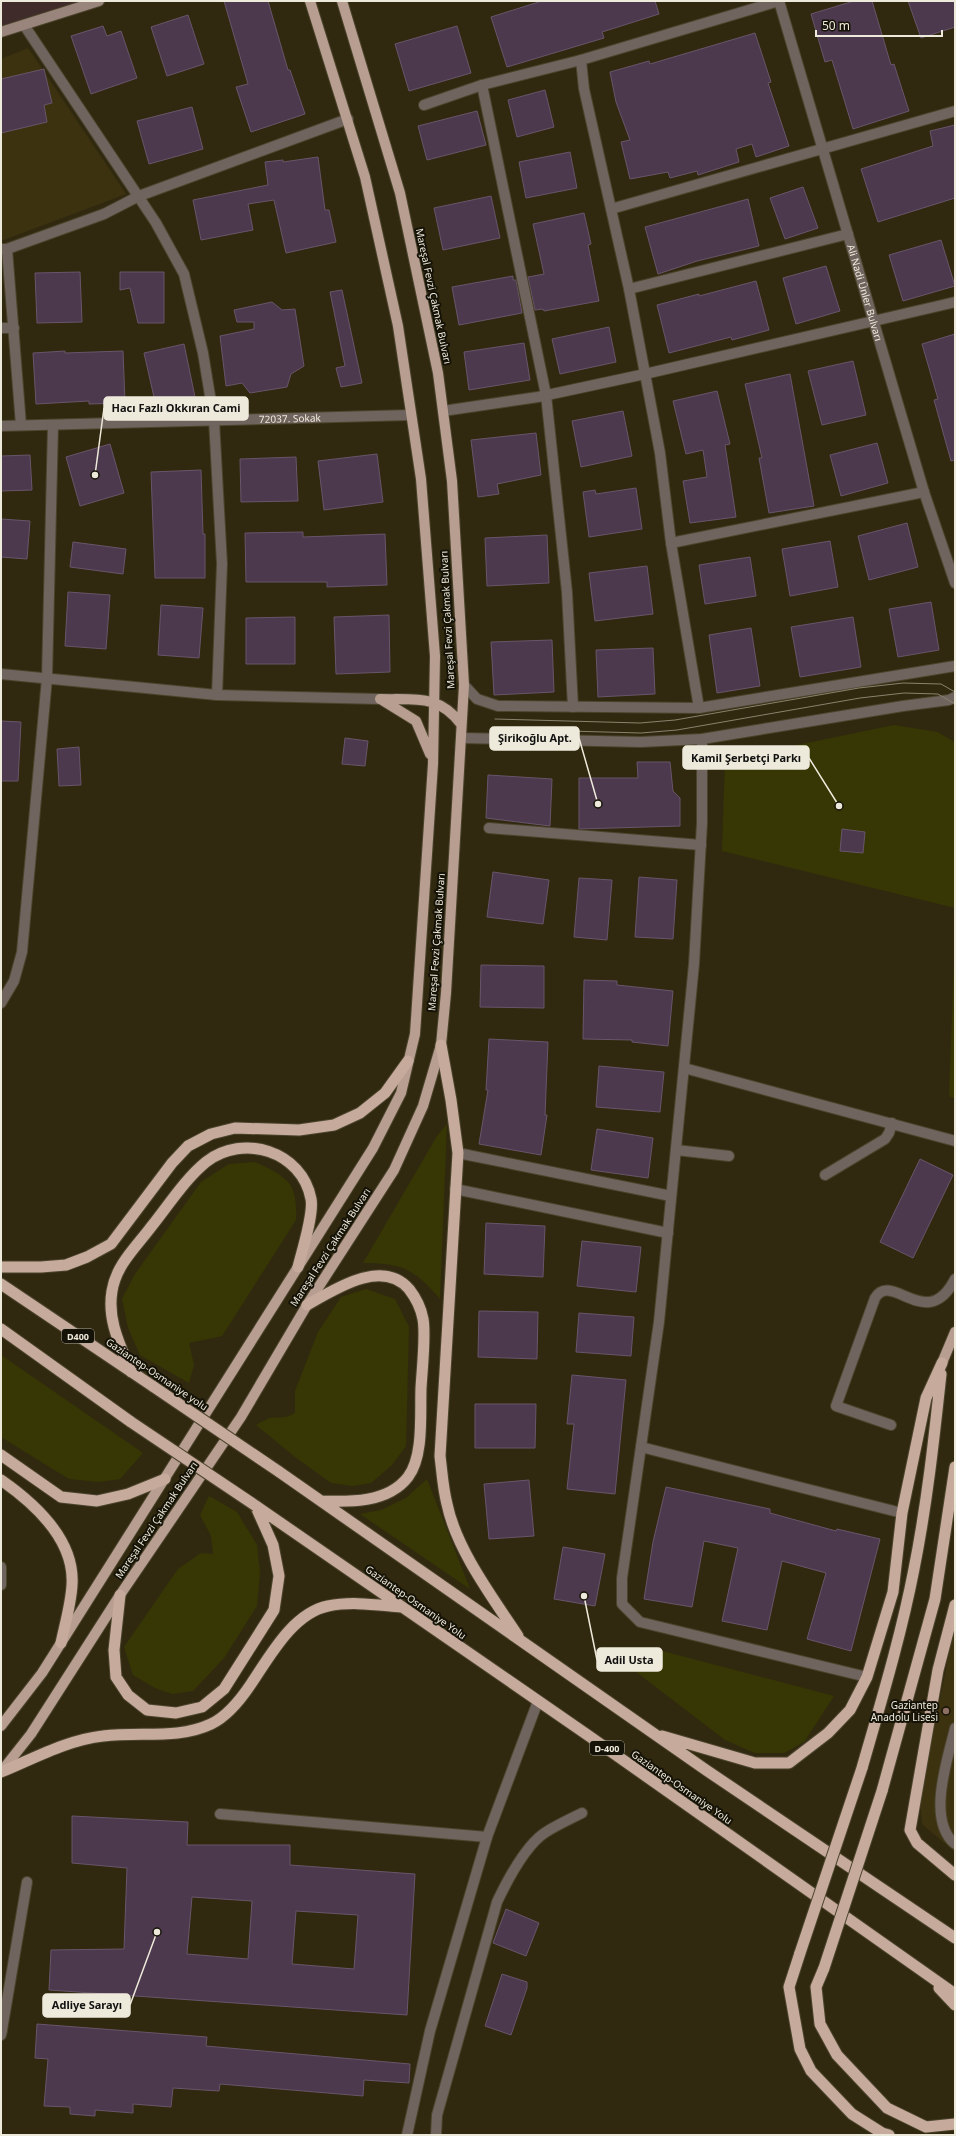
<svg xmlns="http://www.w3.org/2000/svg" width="956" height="2136" viewBox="0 0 956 2136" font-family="'Noto Sans',sans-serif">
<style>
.commercial{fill:#3f2b2a}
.built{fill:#3c3210}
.green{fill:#363704}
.building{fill:#4c394d;stroke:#68556a;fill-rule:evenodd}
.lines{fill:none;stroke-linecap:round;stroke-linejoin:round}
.service-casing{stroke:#4b442c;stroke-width:12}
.minor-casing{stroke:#4b442c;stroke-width:12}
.tertiary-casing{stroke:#4b442c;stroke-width:12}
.secondary-casing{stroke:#4b442c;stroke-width:12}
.primary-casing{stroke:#4b442c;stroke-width:12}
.trunk-casing{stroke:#4b442c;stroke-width:13}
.service{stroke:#70645e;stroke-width:10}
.minor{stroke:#70645e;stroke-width:10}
.tertiary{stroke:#70645e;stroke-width:10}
.secondary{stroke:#99857b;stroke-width:10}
.primary{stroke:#b79e91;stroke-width:10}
.trunk{stroke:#c6aa9c;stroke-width:11}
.tram{stroke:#89836e;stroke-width:1}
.trunk-bridge-casing{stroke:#4b442c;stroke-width:13;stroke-linecap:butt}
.trunk-bridge{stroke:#c6aa9c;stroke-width:11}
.education-dot{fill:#8d6e63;stroke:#151207;stroke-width:1.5}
.labels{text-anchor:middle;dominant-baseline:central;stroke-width:4;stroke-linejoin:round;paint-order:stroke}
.shield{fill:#151207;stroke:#ada99b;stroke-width:1}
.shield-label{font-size:9px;font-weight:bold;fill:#eeeadb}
.street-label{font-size:10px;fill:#eeeadb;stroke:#151207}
.poi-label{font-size:10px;fill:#eeeadb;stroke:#151207;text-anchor:end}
.leader{fill:none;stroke:#eeeadb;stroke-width:1.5}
.callout-dot{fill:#eeeadb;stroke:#151207;stroke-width:1.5}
.callout{fill:#eeeadb;stroke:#eeeadb;stroke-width:1.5}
.callout-label{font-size:11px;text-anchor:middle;font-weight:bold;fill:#111}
</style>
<rect width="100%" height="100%" fill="#31290f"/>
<!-- commercial -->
<path class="commercial" d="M1,1h83l-83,27z"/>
<!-- built -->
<path class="built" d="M28,48l98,146 -125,47v-182z
M955,1624v228l-33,-28 -2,-25z"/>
<!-- green -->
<path class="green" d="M894,725l43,7 18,10v166l-233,-57 3,-91z
M955,935v164l-6,-3z
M447,1124l-7,175c-25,-30 -39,-36 -77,-36l74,-127z
M255,1162c32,15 43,20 41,58l-74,116 -33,7 5,22 -5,18 -49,-28 -12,-27 -6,-29 13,-25 66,-92 28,-18z
M366,1289l29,10 14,28 -3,119 -14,19 -21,18 -18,3 -22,-3 -36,-26 -39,-32 13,-7 17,-1 9,-4v-22l23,-59 23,-35z
M1,1355l142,98 -23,26 -21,3 -30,-3 -68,-42z
M427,1479l43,110 -110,-75 21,-4 25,-12z
M209,1496l28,16 20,33 3,28 -3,33 -33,52 -31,33 -21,3 -17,-6 -22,-13 -9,-28 54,-78 23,-16 12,1 -2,-18 -11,-21z
M651,1648l183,48 -30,46 -20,11h-29l-30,-13 -111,-85z"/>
<!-- building -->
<path class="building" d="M224,1h44l20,69h2l15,44 -54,18 -15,-45 12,-3z
M542,1h113l4,13 -57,18 2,6 -97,29 -16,-50z
M854,1h18l19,64 3,-1 15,47 -56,18 -21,-69 -7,2 -14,-48z
M908,1h47v26l-34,11z
M188,15l16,49 -37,12 -16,-49z
M103,26l4,10 14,-5 16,47 -46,16 -20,-58z
M457,26l14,47 -62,18 -14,-47z
M755,33l16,49 -3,1 21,63 -33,11 -4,-13 -16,5 3,13 -41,13 -1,-4 -27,7 -2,-6 -38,7 -9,-37 9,-2 -14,-38 -6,-30 39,-11 1,3z
M44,69l8,34 -8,2 3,17 -46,11v-54z
M545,90l9,37 -37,10 -9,-37z
M192,107l11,42 -54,15 -12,-43z
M477,111l9,34 -59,15 -9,-34z
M955,125v73l-77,24 -17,-53 72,-23 -3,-15z
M570,152l7,36 -51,10 -7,-36z
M318,157l7,53h4l7,32 -50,11 -12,-53 -26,4 5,26 -52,10 -8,-40 75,-15 -3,-23 18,-2v2z
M803,187l15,41 -33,11 -15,-41z
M491,196l9,42 -57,12 -9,-42z
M748,199l11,47 -62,15 -39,13 -13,-47z
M584,213l7,31 -3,1 11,56 -55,10 -1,-2 -8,1 -7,-33 16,-3 -11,-50z
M941,240l14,46 -52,15 -14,-46z
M826,266l14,45 -44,13 -13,-46z
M80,272l2,50 -45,1 -2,-50z
M120,272h44v51h-26l-8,-35 -10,2z
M513,276v4h3l6,33 -63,12 -7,-38z
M756,281l13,49 -37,10 -1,-3 -62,16 -12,-48 42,-11v2z
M342,290l20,93 -21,4 -5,-19 9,-2 -15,-74z
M272,302l10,8 13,-1 9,57 -13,8 -4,13 -37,6 -8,-10 -16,3 -6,-50 34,-7v-7h-17l-3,-12z
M609,327l7,35 -56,12 -8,-35z
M955,334v126l-4,1 -17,-61 4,-1 -16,-55z
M524,343l6,37 -61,10 -5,-38z
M184,344l11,53 -39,9 -12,-53z
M65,351v2l58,-2 2,52 -36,1v-3l-53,3 -3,-51z
M853,361l13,54 -44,10 -14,-54z
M790,374l24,132 -45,7 -10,-55h3l-17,-74z
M717,391l13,53 -5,1 11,72 -46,6 -7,-42 24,-4 -4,-27 -17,4 -13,-53z
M623,411l9,45 -51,11 -9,-46z
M536,433l5,42 -44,9 2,10 -21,3 -7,-57z
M877,443l11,40 -47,13 -11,-41z
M110,444l14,49 -44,13 -14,-49z
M377,454l6,48 -59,8 -6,-49z
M30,455l2,35 -31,1v-35z
M296,457l2,44 -57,1 -1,-43z
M201,470l2,64h2v44h-50l-4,-106z
M636,488l6,41 -53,8 -6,-45 12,-2 1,4z
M1,519l29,2 -3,38 -26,-2z
M907,523l11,44 -49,13 -11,-44z
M303,532v5l82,-3 2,51 -60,2v-5h-81l-1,-49z
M547,535l2,48 -62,3 -2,-48z
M830,541l8,46 -48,9 -8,-47z
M73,542l53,7 -3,25 -53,-7z
M750,557l6,39 -51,8 -6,-39z
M647,566l6,48 -58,7 -6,-48z
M68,592l42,3 -4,54 -41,-3z
M931,602l8,48 -41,7 -9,-48z
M161,605l42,3 -4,50 -41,-3z
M389,615l1,57 -54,2 -2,-57z
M295,617v47h-49v-46z
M853,617l8,50 -61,10 -9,-50z
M751,628l9,58 -43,7 -8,-58z
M552,640l2,52 -60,3 -3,-53z
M653,648l2,46 -57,3 -2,-47z
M1,721l20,1 -3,59h-17z
M345,738l23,3 -3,25 -23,-2z
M79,747l2,38 -22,1 -2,-37z
M637,762h33l3,29 7,7v28l-101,3v-51h59z
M488,775l64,4 -2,47 -64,-8z
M842,829l23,3 -2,21 -23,-2z
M493,872l56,8 -6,44 -56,-7z
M639,877l38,3 -4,59 -38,-2z
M579,878l33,2 -5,60 -33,-3z
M481,965l63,1v42l-64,-1z
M584,980l33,1v4l56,6 -5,55 -36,-4v-2l-49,-1z
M489,1039l59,3 -3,73h2l-6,40 -62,-11 9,-54h-2z
M599,1066l65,6 -4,40 -64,-5z
M597,1129l56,9 -5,40 -57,-8z
M920,1159l33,16 -40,83 -33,-16z
M486,1223l59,3 -2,51 -59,-3z
M582,1241l59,6 -5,45 -59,-6z
M479,1311l59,1 -1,47 -59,-2z
M579,1313l55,4 -3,39 -55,-4z
M572,1375l54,5 -11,114 -48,-5 7,-65h-7z
M475,1404h61l-1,44h-60z
M529,1480l5,56 -45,3 -5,-55z
M666,1487l104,22v4l66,18 1,-2 43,10 -29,112 -44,-12 19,-66 -44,-12 -15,69 -45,-9 16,-73 -34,-7 -12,66 -48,-8 9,-57z
M563,1547l42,7 -10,52 -41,-7z
M72,1816l116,6 -1,23h103v20l125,9 -8,141 -358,-25 2,-40 73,-1 3,-81 -55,-5zM192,1897l60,4 -4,58 -61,-5zM296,1911l62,4 -4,54 -62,-5z
M506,1909l33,14 -13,33 -33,-13z
M502,1974l25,8v6l-16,47 -26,-9z
M37,2024l170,13 -1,9 204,18 -1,19 -45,-3 -1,16 -143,-12 -1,7 -46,-3 -2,19 -38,-3v9l-38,-3v6l-25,-2v-7l-26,-1 4,-47 -13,-1z"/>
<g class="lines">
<!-- service casing -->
<g class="service-casing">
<path id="service" d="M684,1068l271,73
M676,1150l53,6
M825,1175l60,-36 4,-6 3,-10
M891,1425l-55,-19 39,-108c17,-28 52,36 80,-19
M1,1567v18
M220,1814l267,23
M2,2030l25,-148"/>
</g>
<!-- minor casing -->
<g class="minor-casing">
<g id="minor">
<path d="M24,25l132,198 28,51 19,79 11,67 8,144 -5,131"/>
<path d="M581,60l3,29 45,200 31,164 11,90 28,165"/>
<path d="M482,85l64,310 21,197 6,115"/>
<path d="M424,105l58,-20 99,-25 198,-59"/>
<path d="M611,209l344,-98"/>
<path d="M1,249h6l97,-35 35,-18 209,-77"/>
<path d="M7,249l14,176"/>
<path d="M629,289l219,-55"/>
<path d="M1,328h13"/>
<path d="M443,411l95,-14 107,-23 310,-72"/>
<path id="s1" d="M1,426l410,-11"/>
<path d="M671,543l253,-51"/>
<path d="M1,674l216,21 163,4"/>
<path d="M702,739v84l-8,141 -35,358 -37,256v26l18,18 227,55"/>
<path d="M489,828l212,17"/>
<path d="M1,1003l13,-22 8,-29 25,-274 6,-253"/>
<path d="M458,1153l213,43"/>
<path d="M455,1189l213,44"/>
<path d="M641,1447l261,66"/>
<path d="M955,1728c-7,30 -29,92 0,116"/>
<path d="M1,2035l1,-5"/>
<path d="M407,2135l23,-104 57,-194 51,-136"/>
<path d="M436,2135l1,-20 60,-213c10,-21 28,-57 49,-70 11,-7 24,-13 36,-19"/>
</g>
</g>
<!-- tertiary casing -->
<g class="tertiary-casing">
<g id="tertiary">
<path id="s2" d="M779,1l145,491 31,91"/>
<path d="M464,685l13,14 21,7 201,2 256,-42"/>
<path d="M461,738l180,4 61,-3 201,-33 46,-6 6,-3"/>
</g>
</g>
<!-- secondary casing -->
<g class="secondary-casing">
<path id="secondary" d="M1,32l98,-31"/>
</g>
<!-- primary casing -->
<g class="primary-casing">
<path id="primary" d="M380,699c34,1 59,-5 81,25
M382,700l34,21 14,33
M942,1363l13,-31
M1,1726l41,-53 331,-525 28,-55 14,-59 18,-270 2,-108 -14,-177 -23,-153 -33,-149 -55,-176
M1,1772l30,-38 89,-139 121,-178 66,-112 87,-135 29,-64 18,-61 5,-52 18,-308 -12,-204 -14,-108 -38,-180 -58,-192"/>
</g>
<!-- trunk casing -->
<g class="trunk-casing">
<path id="trunk" d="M441,1045l10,55 7,53 -18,303c2,16 3,33 7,48 9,45 46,94 71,132
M1,1267h40l25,-2 21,-8 24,-13 61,-81 16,-17 23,-12 24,-6 64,2 35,-5 26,-12 25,-20 23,-32
M1,1284l153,103
M307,1305c28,-16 75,-47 102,-16 7,9 12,19 14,30 3,16 -1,51 -2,69 -1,26 3,68 -13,89 -20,26 -58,25 -87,24
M1,1329l130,93
M131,1372c-11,-27 -24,-52 -19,-81 4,-26 24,-44 39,-64 17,-21 34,-48 55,-65 37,-29 96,-11 105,37 3,15 -9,52 -13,68
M1,1455l60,42 36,4 31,-7 37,-15
M278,1471l428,299 249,168
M1,1480c33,23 74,60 71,105 -1,19 -7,39 -11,58
M256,1506l333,230 366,258
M120,1595l-6,55 2,27 12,18 19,15 29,3 26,-6 22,-18 50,-79 5,-34 -6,-31 -17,-38
M955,1605l-17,65 -28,160 7,13 38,32
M662,1736l93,27h34l39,-30 22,-23 17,-33 26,-85 9,-79 24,-115 16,-35
M862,1768c19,-66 39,-132 52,-199 13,-65 20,-130 27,-195
M1,1772c34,-14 66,-32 102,-36 37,-5 74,4 108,-12 17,-8 30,-25 40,-40 19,-28 42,-71 77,-78 24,-5 49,-1 73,1
M882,1791l53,-192 20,-132
M800,1953l-11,34 11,62 11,22 41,43 30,19 7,2
M824,1968l-8,19 4,37 17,31 50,53 39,19 29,-3
M939,1988l16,17"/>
</g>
<!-- service -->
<use href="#service" class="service"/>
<!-- minor -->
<use href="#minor" class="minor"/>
<!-- tertiary -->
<use href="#tertiary" class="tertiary"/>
<!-- secondary -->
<use href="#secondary" class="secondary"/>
<!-- primary -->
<use href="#primary" class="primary"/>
<!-- trunk -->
<use href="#trunk" class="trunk"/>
<!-- tram -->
<path class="tram" d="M495,719l145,4 35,-3 184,-32 44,-5 38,1 14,8
M495,729l146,4 36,-3 183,-32 44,-5 34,1 17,10"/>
<!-- trunk-bridge casing -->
<g class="trunk-bridge-casing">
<path id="trunk-bridge" d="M154,1387l124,84
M131,1422l125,84
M800,1953l62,-185
M824,1968l58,-177"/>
</g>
<!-- trunk-bridge -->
<use href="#trunk-bridge" class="trunk-bridge"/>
</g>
<!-- markers -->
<circle class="education-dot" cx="946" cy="1711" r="4"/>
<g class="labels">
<!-- shield labels -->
<g class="shield">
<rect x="62" y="1329" width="32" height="14" rx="3"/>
<rect x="590" y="1741" width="34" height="14" rx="3"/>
</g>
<g class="shield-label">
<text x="78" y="1336">D400</text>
<text x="607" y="1748">D-400</text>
</g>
<!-- street labels -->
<g class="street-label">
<text stroke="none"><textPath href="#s2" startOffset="304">Ali Nadi Ünler Bulvarı</textPath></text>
<text transform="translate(434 296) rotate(78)">Mareşal Fevzi Çakmak Bulvarı</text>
<text stroke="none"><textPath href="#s1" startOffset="289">72037. Sokak</textPath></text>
<text transform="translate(447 620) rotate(-93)">Mareşal Fevzi Çakmak Bulvarı</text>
<text transform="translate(436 942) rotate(-86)">Mareşal Fevzi Çakmak Bulvarı</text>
<text transform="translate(330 1247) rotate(-57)">Mareşal Fevzi Çakmak Bulvarı</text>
<text transform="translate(157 1374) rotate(34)">Gaziantep-Osmaniye yolu</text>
<text transform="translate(156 1520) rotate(-56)">Mareşal Fevzi Çakmak Bulvarı</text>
<text transform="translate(416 1602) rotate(35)">Gaziantep-Osmaniye Yolu</text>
<text transform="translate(682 1787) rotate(35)">Gaziantep-Osmaniye Yolu</text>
</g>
<!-- poi labels -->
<g class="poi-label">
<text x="938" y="1705">Gaziantep<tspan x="938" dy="12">Anadolu Lisesi</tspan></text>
</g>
</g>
<!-- callouts -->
<path class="leader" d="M95 475L104 408M598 804L579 738M839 806L809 758M584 1596L597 1660M157 1932L130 2005"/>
<g class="callout-dot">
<circle cx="95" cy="475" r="4"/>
<circle cx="598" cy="804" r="4"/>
<circle cx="839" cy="806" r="4"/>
<circle cx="584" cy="1596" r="4"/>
<circle cx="157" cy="1932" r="4"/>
</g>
<g class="callout">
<rect x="104" y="397" width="144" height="23" rx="4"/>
<rect x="490" y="727" width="89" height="23" rx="4"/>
<rect x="683" y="746" width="126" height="23" rx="4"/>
<rect x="597" y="1648" width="65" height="23" rx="4"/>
<rect x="43" y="1994" width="87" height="23" rx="4"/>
</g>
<g class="callout-label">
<text x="176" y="412">Hacı Fazlı Okkıran Cami</text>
<text x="535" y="742">Şirikoğlu Apt.</text>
<text x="746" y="762">Kamil Şerbetçi Parkı</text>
<text x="629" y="1664">Adil Usta</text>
<text x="87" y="2009">Adliye Sarayı</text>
</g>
<!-- border -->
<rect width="956" height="2136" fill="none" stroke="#eeeadb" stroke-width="4"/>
<!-- scale -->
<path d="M816 30v6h126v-6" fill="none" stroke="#eeeadb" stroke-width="2"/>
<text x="822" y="30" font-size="12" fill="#eeeadb" stroke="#151207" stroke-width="3" paint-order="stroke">50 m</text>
</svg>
